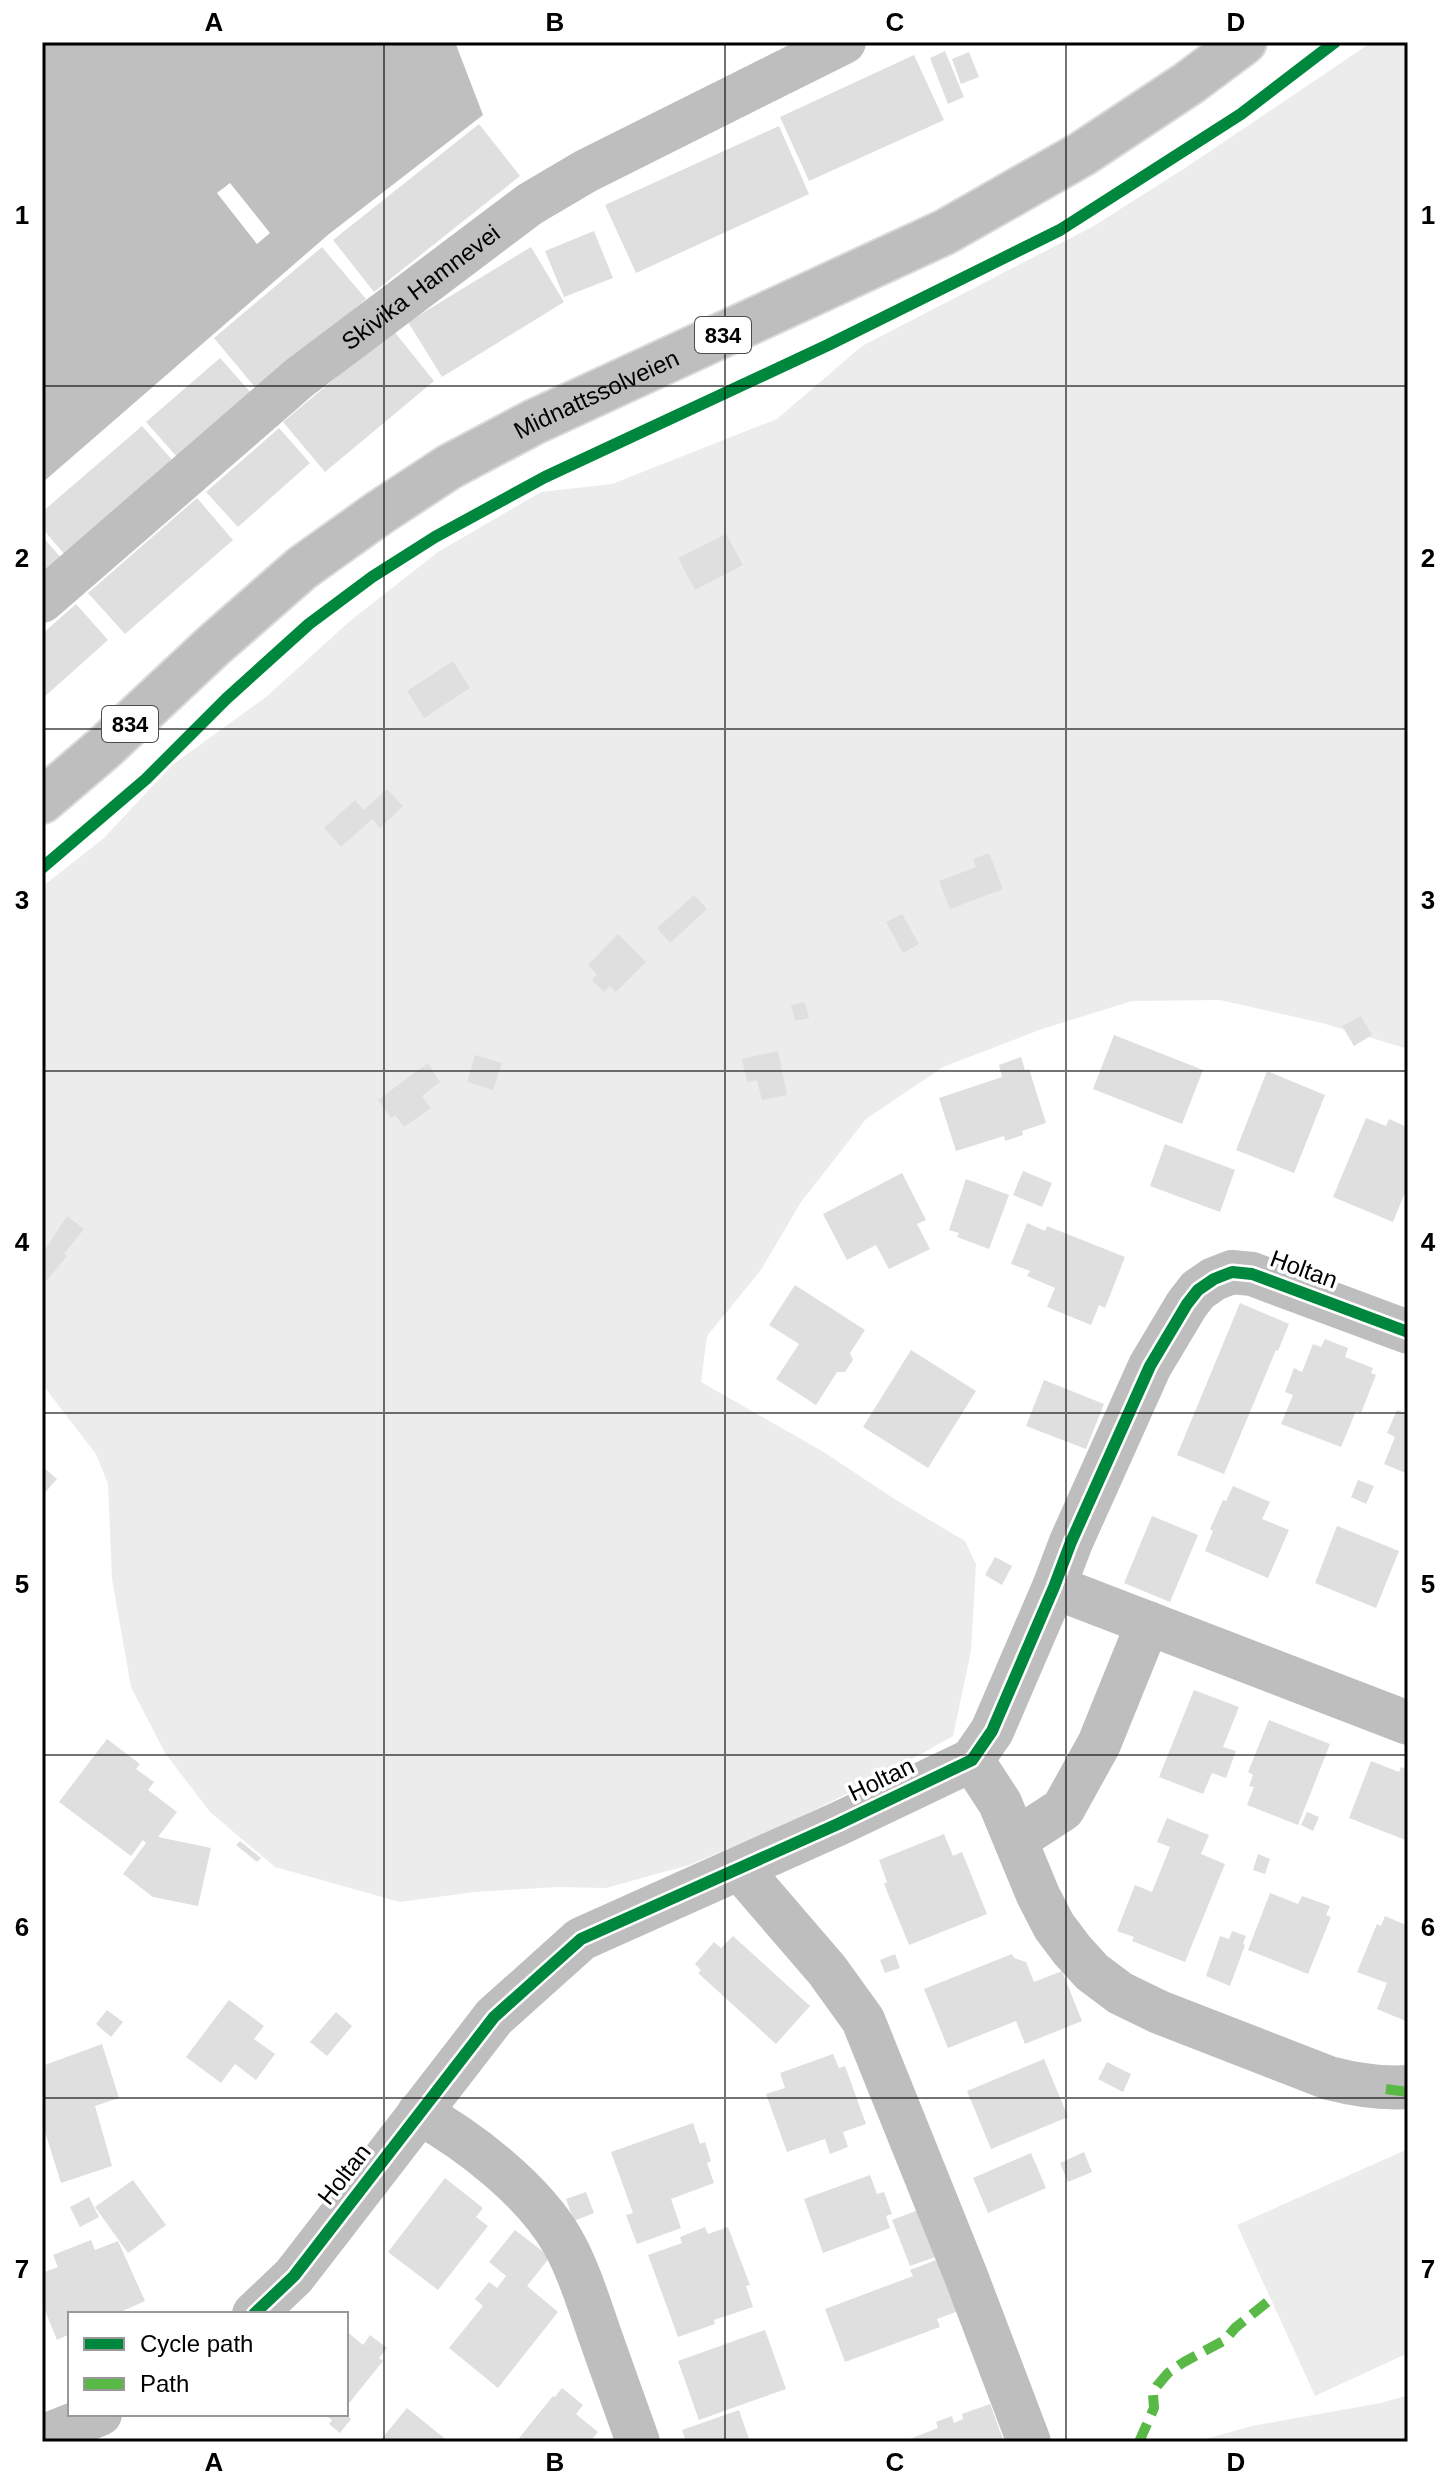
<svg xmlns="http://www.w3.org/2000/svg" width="1450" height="2484" viewBox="0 0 1450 2484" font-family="Helvetica,sans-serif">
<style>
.green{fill:#ececec}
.water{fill:#bfbfbf}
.pier{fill:#fff}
.building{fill:#dfdfdf}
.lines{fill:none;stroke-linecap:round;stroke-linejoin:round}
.major-casing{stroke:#dbdbdb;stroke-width:48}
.minor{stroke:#bebebe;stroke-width:44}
.major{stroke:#bebebe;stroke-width:44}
.quiet{stroke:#58b947;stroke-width:10;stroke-dasharray:20 10;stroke-linecap:butt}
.cycleway-casing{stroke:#fff;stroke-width:17}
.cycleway{stroke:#00873e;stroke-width:12}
.grid{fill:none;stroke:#000;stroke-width:2;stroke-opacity:0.55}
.labels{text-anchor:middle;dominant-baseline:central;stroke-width:7;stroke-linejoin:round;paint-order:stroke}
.shield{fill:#fff;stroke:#4c4c4c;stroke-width:2}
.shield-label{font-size:22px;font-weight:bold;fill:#000}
.street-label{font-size:24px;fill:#000;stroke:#fff}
.neatline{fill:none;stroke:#000;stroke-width:3}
.grid-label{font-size:26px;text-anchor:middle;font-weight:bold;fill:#000}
</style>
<rect width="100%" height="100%" fill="#fff"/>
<!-- green -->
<path class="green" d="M1372,42h36v1007l-86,-26 -102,-23 -88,1 -90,28 -99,38 -77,52 -65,83 -40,68 -54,66 -6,46 121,69 74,49 69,41 11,23 -5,87 -18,85 -75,42 -91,46 -98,41 -83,23 -48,-1 -84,5 -74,10 -125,-35 -65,-55 -45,-59 -34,-66 -19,-108 -4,-95 -12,-30 -54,-70v-497l62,-49 68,-73 94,-68 84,-76 88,-69 103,-60 71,-8 165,-65 85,-73 230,-119 93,-59z
M1408,2149v204l-93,43 -78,-171z
M1408,2395v47h-213l57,-16 129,-23z"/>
<!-- water -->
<path class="water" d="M42,42h413l28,73 -154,119 -287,249z"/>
<!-- pier -->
<path class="pier" d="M230,183l40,50 -13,11 -40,-51z"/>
<!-- building -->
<path class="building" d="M945,51l19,46 -16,7 -18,-46z
M969,52l10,25 -18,7 -9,-25z
M914,55l30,65 -135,61 -29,-64z
M479,124l41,52 -146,116 -41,-52z
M779,126l30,68 -173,79 -31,-68z
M594,231l19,47 -49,19 -19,-46z
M322,247l44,52 -108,92 -44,-53z
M531,247l33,55 -122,75 -34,-55z
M393,330l41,51 -109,91 -42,-50z
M220,358l32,36 -74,64 -32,-36z
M142,426l32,36 -108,94 -24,-28v-16z
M279,428l31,35 -72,64 -32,-35z
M197,498l36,42 -108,94 -37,-41z
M726,534l17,31 -48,25 -17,-32z
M42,536l20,23 -20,18z
M76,604l32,36 -66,59v-65z
M453,661l17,27 -46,30 -17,-27z
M387,789l16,17 -23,22 -8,-9 -31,28 -17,-19 31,-28 9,10z
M989,853l14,36 -53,20 -11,-28 37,-14 -3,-8z
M694,895l13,14 -37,34 -13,-15z
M902,914l17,30 -16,9 -17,-31z
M618,934l28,28 -30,30 -6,-6 -6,6 -12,-12 5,-6 -9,-9z
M805,1002l4,16 -14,3 -4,-16z
M1361,1016l11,19 -18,11 -12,-20z
M1114,1035l89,35 -21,54 -89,-35z
M778,1051l9,44 -25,5 -5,-20 -10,2 -5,-23z
M475,1055l27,8 -9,27 -26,-8z
M1021,1057l4,13 4,-1 17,54 -24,8 1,4 -18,6 -1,-5 -48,15 -17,-53 63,-21 -3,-12z
M428,1063l12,19 -18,14 9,12 -27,19 -9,-12 -4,3 -13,-18z
M1267,1071l58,24 -31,78 -58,-23z
M1366,1118l20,8 3,-7 18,8 -2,6 3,2v50l-15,37 -60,-25z
M1165,1144l70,26 -15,42 -70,-26z
M1023,1171l29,12 -10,24 -29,-12z
M902,1173l24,47 -9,4 13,25 -41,20 -13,-24 -29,15 -24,-46z
M966,1179l43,16 -20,54 -32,-12 2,-4 -10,-3z
M67,1216l17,13 -20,25 3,2 -25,30v-32z
M1027,1223l18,8 2,-5 78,31 -20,51 -6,-3 -8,20 -44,-18 8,-19 -28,-12 3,-5 -19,-7z
M795,1285l70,45 -15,23 3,7 -8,12h-8l-21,33 -40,-26 23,-35 -30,-19z
M1240,1303l49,21 -11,27 -2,-1 -52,124 -47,-19z
M1325,1339l23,9 -3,9 28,11 -2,5 5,2 -15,38 -5,-2 -15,36 -60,-23 12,-29 -8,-3 9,-24 8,4 11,-28 8,3z
M911,1350l65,41 -48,77 -65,-41z
M1044,1380l60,24 -18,45 -60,-23z
M1408,1406v68l-24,-10 11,-27 -8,-4 10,-23 8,3z
M42,1466l15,13 -15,17z
M1358,1480l16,6 -8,18 -15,-7z
M1233,1486l37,16 -8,17 27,11 -21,48 -63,-27 8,-20 -3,-2 13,-29 3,1z
M1152,1516l46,19 -28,67 -46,-19z
M1337,1526l62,25 -23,57 -61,-25z
M995,1557l17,9 -10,19 -17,-10z
M1194,1690l45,17 -16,40 13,4 -10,27 -14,-5 -9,21 -44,-17z
M1269,1720l61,24 -32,81 -51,-20 7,-18 -5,-1 4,-11 -5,-3z
M107,1739l33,25 -4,5 18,13 -6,8 29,22 -19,25 53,11 -13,58 -45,-9 -30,-23 23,-31 -3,-3 -12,16 -72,-54z
M1371,1761l28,11 2,-5 7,3v71l-59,-23z
M1307,1812l12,5 -6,14 -12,-6z
M1167,1818l42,17 -8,19 24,10 -40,98 -53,-21 2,-4 -17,-6 18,-46 17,7 18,-45 -13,-5z
M944,1834l9,22 9,-4 25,62 -78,31 -25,-61 3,-2 -8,-22z
M240,1841l21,17 -4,4 -21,-17z
M1258,1854l12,5 -5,15 -12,-4z
M1270,1893l28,11 4,-8 28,10 -4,9 5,2 -23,57 -60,-24z
M1385,1916l23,10 -2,10 2,1v85l-31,-13 10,-26 -30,-11 20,-48 4,2z
M1232,1931l14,5 -3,8 2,1 -15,41 -24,-10 14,-40 9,3z
M733,1936l77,70 -34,38 -78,-71 3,-3 -6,-6 19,-22 7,6z
M895,1954l5,14 -15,5 -5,-13z
M1012,1954l2,4 12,4 8,20 28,-11 20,50 -57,23 -9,-23 -68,27 -24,-59z
M229,2000l35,26 -10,13 21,15 -19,26 -21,-16 -14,19 -35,-26z
M107,2010l16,12 -12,15 -15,-13z
M336,2012l16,14 -25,30 -17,-14z
M102,2044l17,54 -24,8 17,60 -51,17 -19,-61v-56z
M833,2054l6,14 6,-2 21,58 -23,8 5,15 -18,7 -5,-15 -38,13 -21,-58 19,-6 -5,-15z
M1044,2059l24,58 -77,32 -24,-58z
M1107,2062l24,12 -8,18 -25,-13z
M693,2123l7,21 5,-2 6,19 -4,2 7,20 -43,16 10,29 -44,16 -11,-29 7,-2 -22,-61z
M1084,2152l8,20 -24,10 -8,-19z
M1031,2153l15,35 -58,25 -15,-35z
M870,2175l7,19 7,-2 8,22 -6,2 4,12 -67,25 -19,-54z
M445,2178l38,30 -7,9 12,9 -50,64 -50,-38z
M133,2180l33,45 -38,28 -33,-46z
M586,2192l8,21 -20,8 -8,-22z
M89,2197l10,20 -19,10 -10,-20z
M921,2209l17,47 -28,10 -18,-46z
M705,2227l3,7 20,-7 22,58 -4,1 7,21 -39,13 1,4 -37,13 -30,-82 34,-12 -2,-6z
M515,2230l35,27 -23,29 31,26 -60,76 -49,-40 34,-42 -8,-7 14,-17 8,6 9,-12 -17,-14z
M91,2240l4,10 23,-9 27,60 -29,13h-46v20l-13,6 -15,-37v-30l16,-6 -5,-12z
M941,2258l20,52 -24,9 3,8 -95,35 -20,-53 88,-33 -3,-6z
M765,2330l21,59 -87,31 -21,-59z
M346,2331l17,14 7,-10 17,13 -8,10 4,3 -37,46z
M562,2388l21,17 -7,9 22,18 -8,10h-74l37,-46 2,1z
M990,2404l14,38h-102l36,-14 -2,-6 16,-6 2,7 9,-4 -1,-5z
M407,2408l42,34h-70z
M739,2410l11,32h-64l-4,-12z
M324,2414h21l6,5 -11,14 -11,-9 3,-4z"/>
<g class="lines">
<!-- major casing -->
<g class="major-casing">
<g id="major">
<path id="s2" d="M42,801l62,-53 110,-103 88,-77 77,-55 70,-46 85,-45 411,-190 137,-78 107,-71 55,-41"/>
</g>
</g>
<!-- minor -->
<g class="minor">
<path id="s1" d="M42,601l257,-223 231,-174 56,-33 258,-129"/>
<path d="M1054,1587l354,136"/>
<path d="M972,1760l28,43 38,92 16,31 18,24 20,22 28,21 39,19 170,66c27,7 51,11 79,9"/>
<path d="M1017,1839l46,-30 36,-65 49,-121"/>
<path d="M740,1869l87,101 36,50 103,256 63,166"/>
<path d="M419,2113c51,28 115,78 144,129 14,25 23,53 32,79 14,41 29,81 43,121"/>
<path d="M254,2314l40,-38 200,-259 87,-78 257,-115 134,-64 20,-29 62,-144 17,-45 79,-176 37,-62 11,-14 16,-11 18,-7 20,2 156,58"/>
<path d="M42,2437l58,-23"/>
</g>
<!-- major -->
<use href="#major" class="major"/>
<!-- quiet -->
<path class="quiet" d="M1386,2089l22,3
M1139,2442l15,-34 -1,-14 4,-8 11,-13 16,-11 41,-22 10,-12 36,-29"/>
<!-- cycleway casing -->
<g class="cycleway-casing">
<path id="cycleway" d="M42,868l104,-89 80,-80 83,-75 63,-47 63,-40 110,-60 283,-132 232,-115 181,-116 94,-72
M254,2314l40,-38 200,-259 87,-78 257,-115 134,-64 20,-29 62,-144 17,-45 79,-176 37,-62 11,-14 16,-11 18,-7 20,2 156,58"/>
</g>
<!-- cycleway -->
<use href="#cycleway" class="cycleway"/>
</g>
<!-- grid -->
<path class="grid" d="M384,42v2400M725,42v2400M1066,42v2400M42,386h1366M42,729h1366M42,1071h1366M42,1413h1366M42,1755h1366M42,2098h1366"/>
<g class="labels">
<!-- shield labels -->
<g class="shield">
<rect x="695" y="317" width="56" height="36" rx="6"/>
<rect x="102" y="706" width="56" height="36" rx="6"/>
</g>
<g class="shield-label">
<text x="723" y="335">834</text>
<text x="130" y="724">834</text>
</g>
<!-- street labels -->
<g class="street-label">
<text stroke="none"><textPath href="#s1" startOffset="492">Skivika Hamnevei</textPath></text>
<text stroke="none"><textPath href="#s2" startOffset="692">Midnattssolveien</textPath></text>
<text transform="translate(1304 1269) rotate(20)">Holtan</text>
<text transform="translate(881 1779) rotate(-26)">Holtan</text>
<text transform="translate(344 2174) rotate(-52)">Holtan</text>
</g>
</g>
<!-- border -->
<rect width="1450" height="2484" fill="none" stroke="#ffffff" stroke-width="88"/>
<!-- legend -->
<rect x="68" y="2312" width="280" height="104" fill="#ffffff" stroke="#999999" stroke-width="2"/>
<rect x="84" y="2338" width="40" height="12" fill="#00873e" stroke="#999999" stroke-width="2"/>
<text x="140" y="2352" font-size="24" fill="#000000">Cycle path</text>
<rect x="84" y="2378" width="40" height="12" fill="#58b947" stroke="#999999" stroke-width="2"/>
<text x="140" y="2392" font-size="24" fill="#000000">Path</text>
<rect x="44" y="44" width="1362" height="2396" class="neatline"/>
<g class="grid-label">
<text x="214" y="31">A</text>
<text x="555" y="31">B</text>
<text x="895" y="31">C</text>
<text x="1236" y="31">D</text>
<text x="22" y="224">1</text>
<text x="1428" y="224">1</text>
<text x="22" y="567">2</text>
<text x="1428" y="567">2</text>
<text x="22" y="909">3</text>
<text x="1428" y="909">3</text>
<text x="22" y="1251">4</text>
<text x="1428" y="1251">4</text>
<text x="22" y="1593">5</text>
<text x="1428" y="1593">5</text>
<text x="22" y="1936">6</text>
<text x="1428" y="1936">6</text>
<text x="22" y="2278">7</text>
<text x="1428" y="2278">7</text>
<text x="214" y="2471">A</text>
<text x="555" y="2471">B</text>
<text x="895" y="2471">C</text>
<text x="1236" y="2471">D</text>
</g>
</svg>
